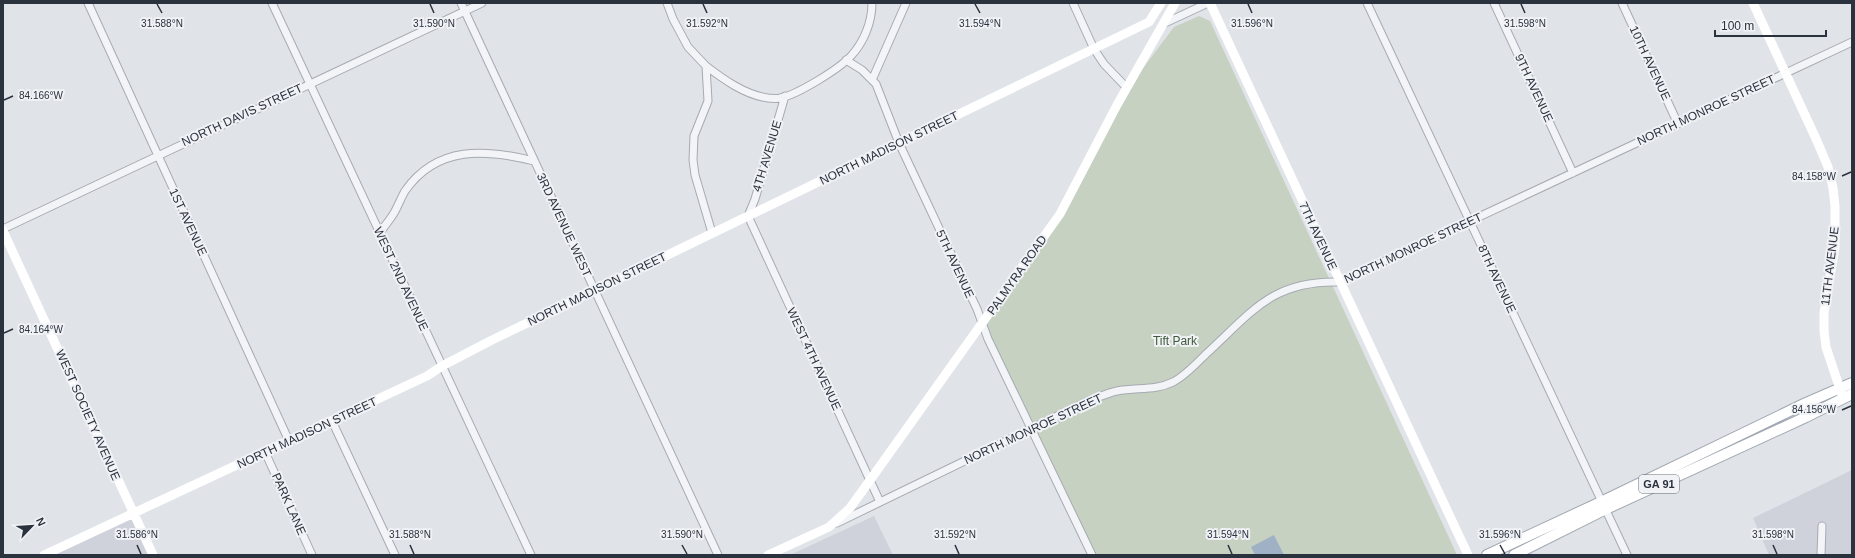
<svg xmlns="http://www.w3.org/2000/svg" width="1855" height="558" viewBox="0 0 1855 558" font-family="Helvetica,sans-serif">
<style>
.built{fill:#cfd2da}
.green{fill:#c6d1c2}
.water{fill:#9fb1c5}
.lines{fill:none;stroke-linecap:round;stroke-linejoin:round}
.street-casing{stroke:#a6aab2;stroke-width:9}
.primary-casing{stroke:#a1a8b2;stroke-width:12}
.street{stroke:#f3f4f7;stroke-width:7}
.secondary{stroke:#fff;stroke-width:9}
.primary{stroke:#fff;stroke-width:10}
.ticks{fill:none;stroke:#2a323e;stroke-width:1.5}
.labels{text-anchor:middle;dominant-baseline:central;stroke-width:4;stroke-linejoin:round;paint-order:stroke}
.shield{fill:#f0f2f6;stroke:#656c75;stroke-width:1}
.shield-label{font-size:11px;font-weight:bold;fill:#2a323e}
.street-label{font-size:12px;fill:#2a323e;stroke:#f0f2f6}
.park-label{font-size:12px;fill:#3f5839;stroke:#f0f2f6}
.ticks-label{font-size:10px;text-anchor:middle;fill:#2a323e;stroke:#f0f2f6;stroke-width:4;stroke-linejoin:round;paint-order:stroke}
</style>
<rect width="100%" height="100%" fill="#e0e3e8"/>
<!-- built -->
<path class="built" d="M1852,470v85h-83l-16,-37z
M132,515l20,40h-109z
M874,516l19,39h-103z"/>
<!-- green -->
<path class="green" d="M1199,16l11,5 247,534h-364l-109,-232 77,-109 67,-126 46,-61z"/>
<!-- water -->
<path class="water" d="M1274,535l10,20h-29l-4,-8z"/>
<g class="lines">
<!-- street casing -->
<g class="street-casing">
<path id="street" d="M88,3l201,438
M272,3l259,552
M461,3l257,552
M667,3l6,16 15,28 18,19 2,35 -14,35 -1,24 2,15 17,58
M1073,3l21,46 10,15 23,24
M1367,3l260,552
M1494,3l79,170
M1622,3l56,121
M1165,23l43,-20
M846,60l16,10 14,14 23,59 78,166 11,30 104,216
M706,66c17,13 39,29 62,32 3,0 9,1 12,0 17,-3 59,-29 71,-42 13,-14 21,-34 21,-53
M872,80l34,-77
M785,96l-30,103 -7,17 132,286
M3,229l479,-226
M380,233c4,-7 10,-13 14,-20 4,-7 7,-15 11,-22 32,-46 81,-42 129,-30
M332,421l63,134
M265,452l47,103
M837,523l251,-122c9,-3 19,-8 29,-10 19,-4 38,0 56,-9 12,-6 24,-19 33,-28 46,-42 66,-74 134,-72l512,-240
M1821,555l1,-29"/>
</g>
<!-- primary casing -->
<g class="primary-casing">
<path id="primary" d="M1487,555l116,-54 203,-98 46,-20
M1514,555l92,-46 200,-92 46,-23"/>
</g>
<!-- street -->
<use href="#street" class="street"/>
<!-- secondary -->
<path class="secondary" d="M1210,3l258,552
M1753,3l64,138 11,26 5,21 2,18v41l-11,66v18l2,16 16,48
M3,231l150,324
M44,555l383,-179 15,-10 50,-26 657,-318 12,-19
M768,555l61,-28 21,-19 13,-18 197,-276 57,-109 58,-102"/>
<!-- primary -->
<use href="#primary" class="primary"/>
</g>
<!-- ticks -->
<path class="ticks" d="M157,4l5,9M430,4l4,9M703,4l4,9M975,4l5,9M1248,4l4,9M1521,4l4,9M4,100l9,-4M1842,176l9,-4M4,333l9,-4M1842,410l9,-4M137,545l4,9M410,545l4,9M682,545l5,9M955,545l4,9M1228,545l4,9M1500,545l5,9M1773,545l4,9"/>
<g class="labels">
<!-- shield labels -->
<rect class="shield" x="1639" y="475" width="40" height="18" rx="3"/>
<g class="shield-label">
<text x="1659" y="484">GA 91</text>
</g>
<!-- street labels -->
<g class="street-label">
<text transform="translate(1650 63) rotate(65)">10TH AVENUE</text>
<text transform="translate(1534 88) rotate(65)">9TH AVENUE</text>
<text transform="translate(1706 110) rotate(-25)">NORTH MONROE STREET</text>
<text transform="translate(242 115) rotate(-25)">NORTH DAVIS STREET</text>
<text transform="translate(889 148) rotate(-26)">NORTH MADISON STREET</text>
<text transform="translate(767 156) rotate(-73)">4TH AVENUE</text>
<text transform="translate(188 222) rotate(65)">1ST AVENUE</text>
<text transform="translate(564 225) rotate(65)">3RD AVENUE WEST</text>
<text transform="translate(1318 236) rotate(65)">7TH AVENUE</text>
<text transform="translate(1413 248) rotate(-25)">NORTH MONROE STREET</text>
<text transform="translate(955 264) rotate(65)">5TH AVENUE</text>
<text transform="translate(1830 266) rotate(-83)">11TH AVENUE</text>
<text transform="translate(1017 275) rotate(-55)">PALMYRA ROAD</text>
<text transform="translate(401 279) rotate(65)">WEST 2ND AVENUE</text>
<text transform="translate(1497 279) rotate(65)">8TH AVENUE</text>
<text transform="translate(597 289) rotate(-26)">NORTH MADISON STREET</text>
<text transform="translate(814 359) rotate(65)">WEST 4TH AVENUE</text>
<text transform="translate(88 415) rotate(66)">WEST SOCIETY AVENUE</text>
<text transform="translate(1033 429) rotate(-25)">NORTH MONROE STREET</text>
<text transform="translate(307 433) rotate(-25)">NORTH MADISON STREET</text>
<text transform="translate(289 504) rotate(66)">PARK LANE</text>
</g>
<!-- park labels -->
<g class="park-label">
<text x="1175" y="341">Tift Park</text>
</g>
</g>
<g class="ticks-label">
<text x="162" y="27">31.588°N</text>
<text x="434" y="27">31.590°N</text>
<text x="707" y="27">31.592°N</text>
<text x="980" y="27">31.594°N</text>
<text x="1252" y="27">31.596°N</text>
<text x="1525" y="27">31.598°N</text>
<text x="41" y="99">84.166°W</text>
<text x="1814" y="180">84.158°W</text>
<text x="41" y="333">84.164°W</text>
<text x="1814" y="413">84.156°W</text>
<text x="1228" y="538">31.594°N</text>
<text x="1773" y="538">31.598°N</text>
<text x="137" y="538">31.586°N</text>
<text x="410" y="538">31.588°N</text>
<text x="682" y="538">31.590°N</text>
<text x="955" y="538">31.592°N</text>
<text x="1500" y="538">31.596°N</text>
</g>
<!-- border -->
<rect width="1855" height="558" fill="none" stroke="#2a323e" stroke-width="8"/>
<!-- north arrow -->
<g transform="translate(32 526) rotate(65)" stroke="#f0f2f6" stroke-width="3" paint-order="stroke">
<path d="M0-3L7 15L0 10L-7 15Z" fill="#2a323e"/>
<text y="-6" font-size="11" font-weight="bold" text-anchor="middle" fill="#2a323e">N</text>
</g>
<!-- scale -->
<path d="M1715 30v6h111v-6" fill="none" stroke="#2a323e" stroke-width="2"/>
<text x="1721" y="30" font-size="12" fill="#2a323e" stroke="#f0f2f6" stroke-width="3" paint-order="stroke">100 m</text>
</svg>
